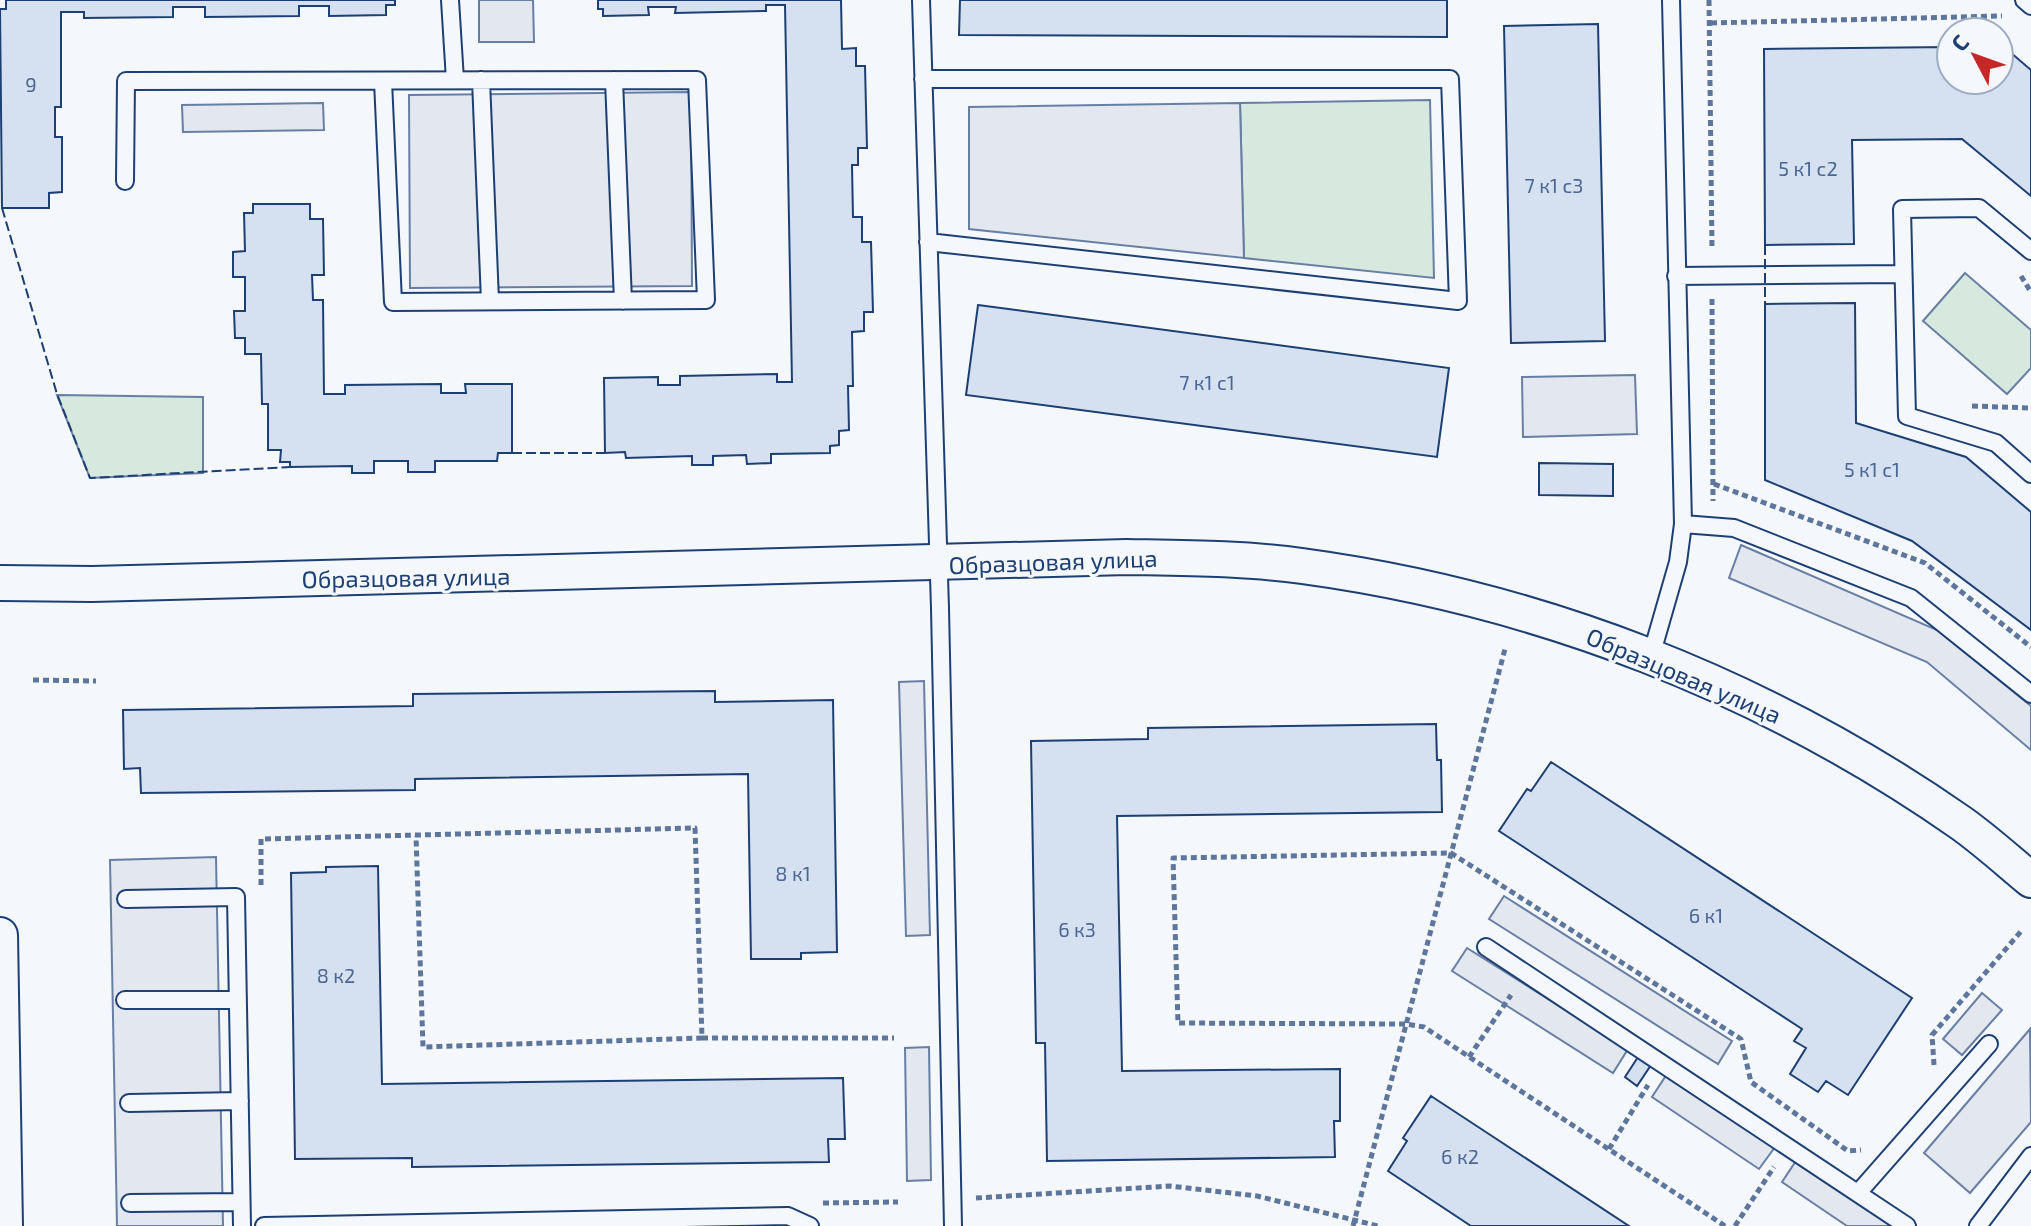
<svg xmlns="http://www.w3.org/2000/svg" width="2031" height="1226" viewBox="0 0 2031 1226" font-family="'Exo 2',sans-serif">
<style>
.green{fill:#d7e8df;stroke:#687fa3;stroke-width:2}
.parking{fill:#e3e8f0;stroke:#687fa3;stroke-width:2}
.building{fill:#d5e0f0;stroke:#1d3f73;stroke-width:2}
.lines{fill:none;stroke-linecap:round;stroke-linejoin:round}
.service-casing{stroke:#1d3f73;stroke-width:20}
.minor-casing{stroke:#1d3f73;stroke-width:38}
.path{stroke:#5e769c;stroke-width:5;stroke-dasharray:6 4;stroke-linecap:butt}
.service{stroke:#f4f7fb;stroke-width:16}
.minor{stroke:#f4f7fb;stroke-width:34}
.fence{stroke:#1d3f73;stroke-width:2;stroke-dasharray:10 4;stroke-linecap:butt}
.labels{text-anchor:middle;dominant-baseline:central;stroke-width:6;stroke-linejoin:round;paint-order:stroke}
.number-label{font-size:20px;fill:#4b6792}
.street-label{font-size:24px;fill:#1d3f73;stroke:#f4f7fb}
</style>
<rect width="100%" height="100%" fill="#f4f7fb"/>
<!-- green -->
<path class="green" d="M1430,100l4,178 -190,-20 -4,-155z
M1965,273l66,57v38l-24,26 -84,-73z
M57,395l146,2v76l-113,5z"/>
<!-- parking -->
<path class="parking" d="M479,0h54l1,42h-55z
M691,92l1,194 -282,2 -1,-193z
M323,103l1,27 -141,2 -1,-27z
M1240,103l4,155 -275,-29v-122z
M1635,375l2,59 -114,3 -1,-60z
M1741,545l196,85 94,76v44l-104,-88 -198,-84z
M924,681l6,254 -24,1 -7,-254z
M216,857l7,369h-106l-7,-366z
M1504,896l228,145 -14,23 -229,-145z
M1467,948l161,101 -15,24 -161,-102z
M1982,993l20,17 -40,45 -19,-16z
M2030,1029l1,93 -61,71 -46,-40z
M929,1047l2,133 -24,1 -2,-133z
M1667,1074l108,73 -16,22 -107,-72z
M1796,1161l98,65h-47l-65,-44z"/>
<!-- building -->
<path class="building" d="M6,0h389v5h-9v10l-57,1v-10h-30v10l-94,1v-10h-32v10l-89,1v-6h-23v95h-6v30h7v55l-13,1v15h-47l-2,-199h6z
M598,0h243l1,49 14,-1v18h9l2,82h-9v17h-6l1,52h9v25h9l2,70h-9v19l-12,1 1,54h-5l1,44 -10,1v14l-9,1v7l-59,1v9l-24,1 -1,-9 -33,1v9h-21v-9l-66,2 -1,-6 -20,1 -1,-75 54,-1v8h22v-9l97,-2v8h15l-7,-377h-19v6l-91,2 1,-6h-28l1,8 -46,1v-7h-5z
M960,0h487v37l-488,-2z
M1598,24l7,317 -94,2 -7,-317z
M1999,46h4l28,24v126l-69,-57 -110,1 2,104 -89,1 -1,-196 187,-2v33h48z
M253,204h57v15h13l1,56h-12l1,25h10l1,94h21v-9l96,-1v9h25l-1,-9h47v69h-14l-1,8h-62v11h-27v-11h-34v12h-22v-7l-62,1v-5h-10l1,-12h-13v-46h-6l-1,-50h-16v-16h-10l-1,-27h11v-34h-12v-25l12,-1 -1,-38h9z
M1855,303l1,120 110,34 65,55v118l-119,-89 -147,-61v-176z
M978,305l471,63 -12,89 -471,-62z
M1539,463l74,1v32l-74,-1z
M715,691v11l118,-2 4,252 -36,1v6h-50l-3,-185 -333,5v11l-274,3 -1,-25 -16,1 -1,-59 290,-4v-12z
M1436,724l1,36h4l1,52 -325,4 5,255 218,-2v52h-6l1,36 -288,4 -2,-118h-9l-5,-302 117,-2v-11z
M1551,762l361,236 -64,97 -22,-14 -8,11 -28,-18 16,-26 -12,-7 8,-12 -303,-198 28,-42 4,2z
M378,866l4,218 461,-6 2,61h-17l1,23 -417,5v-9l-117,1 -4,-286 35,-1v-5z
M1638,1057l13,8 -14,21 -12,-9z
M1431,1096l198,130h-158l-83,-55 19,-30 -4,-3z"/>
<g class="lines">
<!-- service casing -->
<g class="service-casing">
<path id="service" d="M450,0l5,80
M921,0l19,608 13,618
M2024,0l7,6
M923,79h527l8,222 -530,-59
M481,80l9,221
M614,80l9,221
M125,181l1,-100 571,-1 9,220 -313,2 -10,-221
M2031,251l-52,-43 -77,1 5,207 89,27 35,31
M1676,276l227,-2
M1683,524l51,4 177,70 120,96
M1651,656l27,-94 5,-38 -12,-524
M126,899l110,-2 6,329
M1486,947l421,279
M125,1000h113
M129,1103l111,-2
M1858,1193l131,-149
M130,1203l111,-1
M264,1226l524,-10 22,10
M1978,1226l53,-70"/>
</g>
<!-- minor casing -->
<g class="minor-casing">
<path id="minor" d="M0,583l92,1 1035,-27c58,1 117,1 175,9 236,32 463,120 659,257 24,17 47,38 70,57
M0,935l5,291"/>
</g>
<!-- path -->
<path class="path" d="M1709,0l3,249
M1711,23l291,-7
M2021,276l10,16
M1712,299l1,202
M1972,406l59,2
M1714,484l211,79 106,84
M33,680l63,1
M261,885v-46l434,-11 7,210 -279,9 -7,-211
M702,1038h192
M1469,1057l42,-62
M1934,1065l-2,-30 91,-106
M1609,1149l39,-64
M976,1198l194,-12 87,10 121,30
M823,1203l75,-1
M1353,1226l152,-577
M1725,1226l-301,-199 -18,-3 -228,-1 -5,-165 278,-5 290,186 10,43 97,69 13,-1
M1735,1226l39,-59"/>
<!-- service -->
<use href="#service" class="service"/>
<!-- minor -->
<use href="#minor" class="minor"/>
<!-- fence -->
<path class="fence" d="M2,208l55,186 33,84 200,-11
M1765,245v59
M512,453h93"/>
</g>
<g class="labels">
<!-- number labels -->
<g class="number-label">
<text x="31" y="84">9</text>
<text x="1808" y="168">5 к1 с2</text>
<text x="1554" y="185">7 к1 с3</text>
<text x="1207" y="382">7 к1 с1</text>
<text x="1872" y="469">5 к1 с1</text>
<text x="793" y="873">8 к1</text>
<text x="1706" y="915">6 к1</text>
<text x="1077" y="929">6 к3</text>
<text x="336" y="975">8 к2</text>
<text x="1460" y="1156">6 к2</text>
</g>
<!-- street labels -->
<g class="street-label">
<text transform="translate(1053 561) rotate(-2)">Образцовая улица</text>
<text transform="translate(406 577) rotate(-1)">Образцовая улица</text>
<text transform="translate(1684 675) rotate(23)">Образцовая улица</text>
</g>
</g>
<!-- north arrow -->
<g transform="translate(1975 56) rotate(311)"><circle r="38" fill="#f4f7fb" stroke="#9eadc5" stroke-width="2"/>
<path d="M0-6L14 30L0 20L-14 30Z" fill="#c62828"/>
<text y="-12" font-size="22" font-weight="bold" text-anchor="middle" fill="#1d3f73">С</text>
</g>
</svg>
